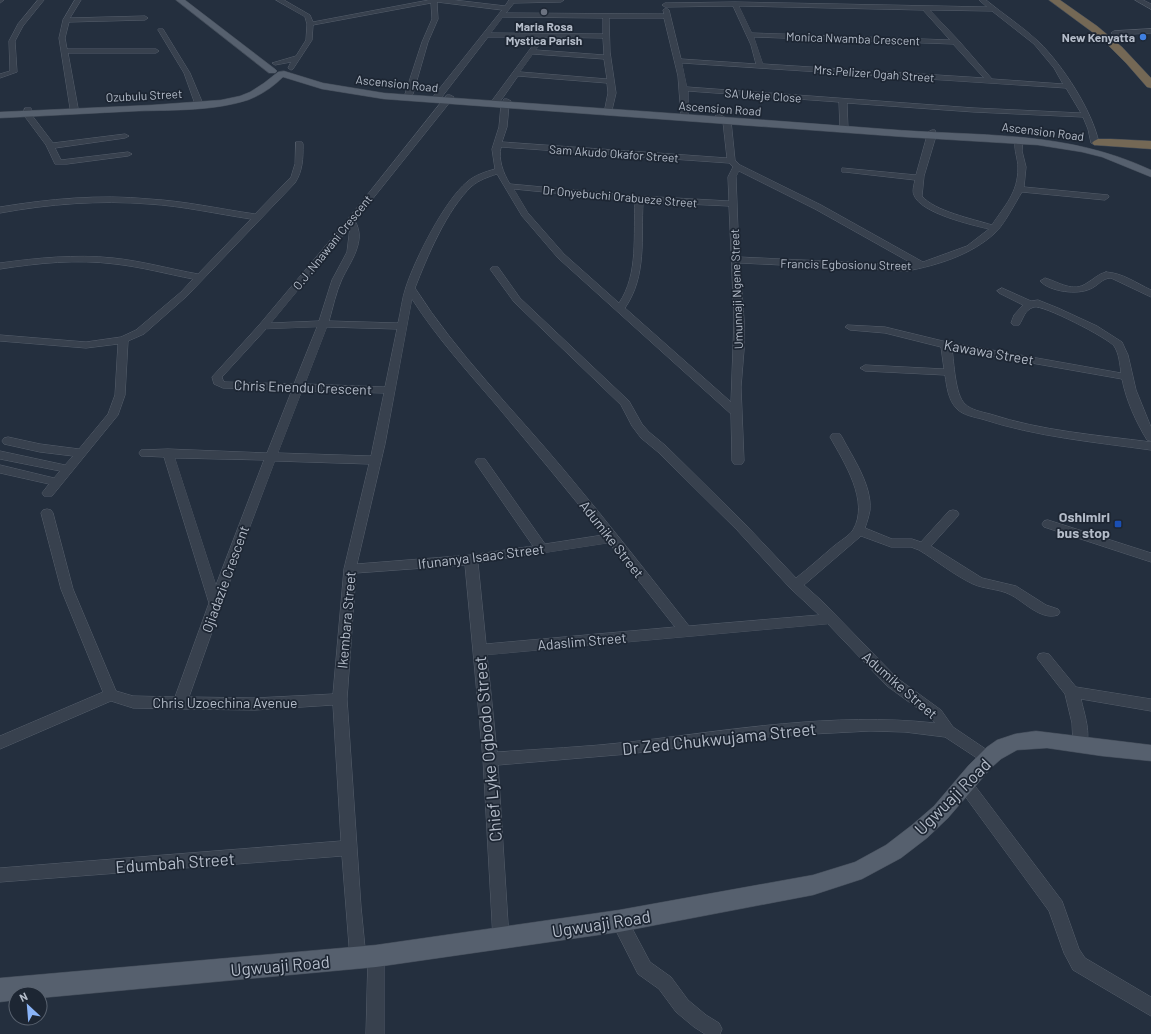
<svg xmlns="http://www.w3.org/2000/svg" width="1151" height="1034" viewBox="0 0 1151 1034" font-family="Barlow,sans-serif">
<style>
.lines{fill:none;stroke-linecap:round;stroke-linejoin:round}
.minor-casing{stroke:#565f6c;stroke-width:1}
.major-casing{stroke:#414a57;stroke-width:1}
.highway-casing{stroke:#434c59;stroke-width:1}
.minor{fill:#38414e;fill-rule:evenodd}
.major{fill:#56606e;fill-rule:evenodd}
.highway{fill:#746855;fill-rule:evenodd}
.worship-dot{fill:#6b7280;stroke:#1d2633;stroke-width:1.5}
.shop-dot{fill:#3f7fe0;stroke:#1d2633;stroke-width:1.5}
.transit-dot{fill:#1a4fb4;stroke:#1d2633;stroke-width:1.5}
.labels{text-anchor:middle;dominant-baseline:central;stroke-width:3.5;stroke-linejoin:round;paint-order:stroke}
.far-poi-label{font-size:12px;font-weight:bold;fill:#b4bcc9;stroke:#1d2633}
.far-street-label{font-size:12px;fill:#b4bcc9;stroke:#1d2633}
.street-label{font-size:14px;fill:#b4bcc9;stroke:#1d2633}
.poi-label{font-size:14px;font-weight:bold;fill:#b4bcc9;stroke:#1d2633;text-anchor:end}
.near-street-label{font-size:17px;fill:#b4bcc9;stroke:#1d2633}
</style>
<rect width="100%" height="100%" fill="#242f3e"/>
<g class="lines">
<!-- minor casing -->
<g class="minor-casing">
<path id="minor" d="M0,0h4l-4,3z
M38,0h6l-21,26 -8,15 2,31 -17,6v-4l10,-3 -1,-30 9,-17z
M75,0h6l-11,18 75,-2 3,2 -3,2 -76,2 -4,16 2,11h89l3,2 -3,2h-88l10,55 -8,6 -4,-2 4,-4 -11,-70 4,-18z
M276,0h8l26,15 3,7 116,-22h25l51,6 4,-6h55l-3,2 -47,1 -8,10 158,1 -1,-4 3,-2 3,2 12,49 75,5 -5,-19 -18,-39 -68,1 -3,-2 3,-2 70,-1 252,5 -8,-7h7c17,14 37,27 53,42 24,24 53,68 60,101l-4,2 -4,-2 -3,-14 -5,-12 -109,-5 -127,-9 1,26 -4,2 -4,-2 -1,-27 -151,-11v23l-1,2h-6l-3,-40 -14,-58h-55l1,34 6,41 -4,17h-3l-4,-2 3,-15 -1,-10 -89,-7 -21,30h-6v-4l48,-65h-51l-50,65h-3l-4,-2 1,-2 70,-88 -65,-8 1,17 -10,23 -15,52 -4,2 -4,-2 17,-52 10,-23 -1,-16 -118,22 -1,15 -19,29 -2,1 -3,-2 3,-6 -16,3 -3,-2 24,-7 10,-16 1,-16 -2,-7zM739,6l184,4 27,30 -198,-7zM930,10l62,1 42,33 20,24 9,16 -71,-5 -33,-38zM503,17l100,1v16l-112,-1zM545,37l58,1 1,17 -68,-5zM754,37l199,7 31,34 -221,-14zM533,54l71,5 3,20 -87,-7zM682,63l384,25 15,25 -107,-5 -287,-21z
M1135,0h8l8,4v5z
M159,29h4l27,44 13,31 -1,2h-6l-1,-2 -11,-31 -26,-43z
M1151,29v4l-37,2 -3,-2 3,-2z
M447,95h3l4,2 -99,124c12,20 -5,41 -13,58 -6,13 -9,28 -13,42l69,2c3,-12 4,-25 8,-36 9,-28 39,-87 61,-105 8,-7 18,-10 28,-13l-3,-20 7,-22 2,-22 3,-6h3l4,2 -2,4 -2,22 -5,15 225,16 -4,-36 -8,-6 4,-2 12,7 4,39 5,5 81,40 102,57 44,-16 22,-17c-17,-4 -69,-16 -75,-34 -2,-4 0,-10 1,-15l-70,-8h-3v-4l74,7 12,-43 4,-2h3l1,6 -12,40 -2,20c12,15 51,23 70,29 13,-20 26,-32 26,-57 0,-10 -4,-16 -3,-28l4,-2 4,2 -1,11 4,16 -2,20 84,8 1,2 -4,3 -83,-8c-7,11 -18,33 -27,41 -24,22 -57,32 -88,38l-167,-8 4,57v30l-3,37 3,74 -2,3h-8l-2,-3 -1,-47 -173,-156 -36,-42 -25,-42c-9,3 -18,6 -25,12 -25,23 -45,71 -57,102 42,66 99,122 149,182 43,51 84,104 125,156l130,-11 -29,-27 -53,-58 -79,-78 -17,-14 -9,-12 -11,-21 -107,-103 -24,-33 2,-2h6l22,31 109,103 13,23 7,8 17,14 79,78 51,54c13,-10 25,-21 38,-32 6,-5 15,-10 19,-16 17,-28 -9,-68 -23,-93l2,-3h8l2,3c11,21 30,48 28,73 -1,6 -3,12 -5,18l27,11h20l9,3 28,-31 4,-1 4,1 2,3 -2,3 -26,29 51,32 34,8 30,19 12,4 2,3 -2,3c-18,6 -35,-15 -49,-21 -10,-5 -25,-5 -36,-10 -19,-9 -36,-23 -54,-34l-8,-3h-20l-30,-11 -57,49 18,16 75,77 44,32 12,17 40,27 2,4 -2,4 -5,2 -5,-2 -38,-25 -40,-5 -35,-1 -95,5 -147,18 -130,11 11,174 -2,6 -6,2 -6,-2 -2,-6 -10,-180 -18,-194 -109,8 -9,126 14,208 5,51 -2,6 -6,2 -6,-2 -2,-6 -8,-102 -342,26v-14l341,-27 -8,-136 -78,5 -75,-1 -47,-1 -22,-7 -111,48v-13l103,-44 -42,-103 -20,-76 2,-3 4,-1 4,1 2,3 20,76 43,102 17,5 42,1 34,-94 -45,-146 -23,-1 -2,-3 2,-3 27,-1 99,4 25,-63 -69,-2 -9,-4 -2,-7 48,-53 88,-105zM501,147l228,16 4,4 -5,10 1,24 -90,-5 -129,-12c-7,-11 -12,-25 -9,-37zM739,171l76,38 98,55 -6,1 -168,-8 -3,-80zM514,189l121,12c-2,33 4,73 -16,102l-55,-49 -36,-41zM643,202l86,4 5,114 -3,82 -106,-94c22,-32 16,-70 18,-106zM350,227l-3,25 -15,28 -13,41 -48,2zM412,299c25,39 56,73 86,108 35,42 71,85 105,128l-58,9 -60,-85h-8l-2,3 58,84 -62,9 -114,9 28,-120zM317,327l-23,57 -69,-2 -2,-2 -1,-3 44,-48zM327,327l70,2 -12,58 -80,-3zM302,391l82,2 -13,63 -93,-3zM175,458l89,2 -48,125zM275,461l94,3 -25,105 -11,125 -78,4 -66,-1 52,-147zM609,543l66,84 -189,17 -8,-81zM828,624l59,62 44,32 4,5c-102,-11 -204,7 -305,19 -44,5 -89,7 -133,10l-10,-97z
M25,108h6v6l22,29 72,-9 4,2 -4,2 -70,10 6,12 67,-8 4,2 -4,2 -61,8h-12l-9,-19 -23,-31z
M296,142h6l1,2c0,15 0,26 -8,39l-108,113 -43,38 -16,7 -3,54 -7,20 -66,81h-8l-2,-3 7,-9 -49,-11v-8l54,13 6,-7 -60,-12v-8l65,14 8,-9 -33,-4 -36,-8 -2,-3 2,-3 4,-1 32,7 39,5 29,-35 7,-19 3,-51 -32,4 -86,-7v-6l86,7 35,-5 15,-7 45,-38 12,-13c-26,-5 -51,-12 -78,-15 -38,-5 -77,-1 -115,5v-6c38,-5 75,-9 113,-5 29,3 57,11 85,16l53,-55c-34,-5 -68,-13 -102,-15 -50,-4 -100,0 -149,9v-6c49,-8 99,-13 149,-8 36,2 71,10 106,15l36,-37 4,-13z
M1106,272c17,1 30,11 45,18v7l-40,-19c-9,0 -13,8 -21,11 -12,6 -40,3 -50,-8l5,-3c14,4 28,15 42,5 7,-4 11,-9 19,-11z
M1002,288l29,13 7,-1 20,8 39,18 25,16 6,13 8,35 15,37v14l-4,-1c-11,-18 -21,-40 -25,-61l-170,-30c2,13 3,46 13,55 6,6 17,8 25,10 52,17 107,21 161,28v8c-57,-8 -114,-13 -169,-31 -8,-2 -19,-4 -25,-10 -9,-9 -10,-22 -12,-34l-80,-4 -5,-3 5,-3 79,4 -3,-22 -56,-14 -35,-3 -5,-3 2,-2 38,2 62,15 174,31c-1,-8 -2,-20 -7,-27 -6,-8 -72,-42 -80,-39 -10,3 -10,11 -15,18h-6l-2,-2 3,-8 9,-10 -24,-12 -2,-2z
M1048,520l103,33v9l-107,-35 -2,-3 2,-3z
M1044,653l5,1 27,33 75,12v12l-70,-12c3,14 11,36 4,49l-5,2 -5,-2 -2,-4 -1,-21 -7,-29 -28,-36 2,-4z
M964,776l5,2 93,123 17,48 6,9 66,39v19l-78,-46 -9,-17 -15,-42 -90,-123 -2,-5 2,-5z
M619,913l6,2 25,47 21,15 17,23 18,15 13,8 3,6 -2,5h-15l-11,-7 -18,-15 -17,-23 -21,-15 -27,-53 2,-6z
M376,948l6,2 2,6v78h-18l2,-78 2,-6z"/>
</g>
<!-- major casing -->
<g class="major-casing">
<path id="major" d="M176,0h9l90,69 2,2 -2,2h-6z
M284,71l39,12 61,10c167,12 334,23 500,36 94,8 179,0 267,41v7l-49,-20 -20,-5 -44,-7 -133,-8 -521,-38 -62,-10 -39,-12c-10,10 -22,18 -35,23 -34,11 -73,10 -109,11 -46,2 -92,5 -139,7v-6l152,-7 69,-5 19,-4 10,-4 14,-9 14,-11z
M1036,731l115,14v16l-49,-5 -55,-8 -30,2 -16,9 -10,9 -43,50 -21,20 -26,20 -39,21 -49,16 -194,37 -243,35 -336,31v-4h-24v6l-16,2v-24l376,-33 243,-35 194,-35 42,-13 31,-17 26,-20 22,-19 34,-40 19,-19 10,-7 18,-6z"/>
</g>
<!-- highway casing -->
<g class="highway-casing">
<path id="highway" d="M1049,0h11l37,26 25,21 29,31v10l-4,-1 -21,-24 -23,-23z
M1098,139h13l40,2v8l-57,-4 -2,-2 2,-2z"/>
</g>
<!-- minor -->
<use href="#minor" class="minor"/>
<!-- major -->
<use href="#major" class="major"/>
<!-- highway -->
<use href="#highway" class="highway"/>
</g>
<!-- markers -->
<circle class="worship-dot" cx="544" cy="12" r="4"/>
<circle class="shop-dot" cx="1143" cy="37" r="4"/>
<rect class="transit-dot" x="1114" y="520" width="8" height="8" rx="2"/>
<g class="labels">
<!-- far-poi labels -->
<g class="far-poi-label">
<text x="544" y="26">Maria Rosa<tspan x="544" dy="14">Mystica Parish</tspan></text>
<text x="1135" y="37" text-anchor="end">New Kenyatta</text>
</g>
<!-- far-street labels -->
<g class="far-street-label">
<text transform="translate(853 38) rotate(2)">Monica Nwamba Crescent</text>
<text transform="translate(874 73) rotate(4)">Mrs.Pelizer Ogah Street</text>
<text transform="translate(397 83) rotate(6)">Ascension Road</text>
<text transform="translate(144 95) rotate(-3)">Ozubulu Street</text>
<text transform="translate(763 95) rotate(4)">SA Ukeje Close</text>
<text transform="translate(720 108) rotate(4)">Ascension Road</text>
<text transform="translate(1043 131) rotate(7)">Ascension Road</text>
<text transform="translate(614 153) rotate(4)">Sam Akudo Okafor Street</text>
<text transform="translate(620 196) rotate(5)">Dr Onyebuchi Orabueze Street</text>
<text transform="translate(332 242) rotate(-51)">O.J .Nnawani Crescent</text>
<text transform="translate(846 264) rotate(1)">Francis Egbosionu Street</text>
<text transform="translate(736 289) rotate(-92)">Umunnaji Ngene Street</text>
</g>
<!-- street labels -->
<g class="street-label">
<text transform="translate(989 352) rotate(10)">Kawawa Street</text>
<text transform="translate(303 387) rotate(2)">Chris Enendu Crescent</text>
<text transform="translate(612 539) rotate(52)">Adumike Street</text>
<text transform="translate(481 556) rotate(-7)">Ifunanya Isaac Street</text>
<text transform="translate(225 579) rotate(-70)">Ojiadazie Crescent</text>
<text transform="translate(346 620) rotate(-85)">Ikembara Street</text>
<text transform="translate(582 641) rotate(-5)">Adaslim Street</text>
<text transform="translate(900 685) rotate(41)">Adumike Street</text>
<text x="225" y="702">Chris Uzoechina Avenue</text>
</g>
<!-- poi labels -->
<g class="poi-label">
<text x="1110" y="516">Oshimiri<tspan x="1110" dy="16">bus stop</tspan></text>
</g>
<!-- near-street labels -->
<g class="near-street-label">
<text transform="translate(719 738) rotate(-6)">Dr Zed Chukwujama Street</text>
<text transform="translate(487 749) rotate(-95)">Chief Lyke Ogbodo Street</text>
<text transform="translate(952 796) rotate(-45)">Ugwuaji Road</text>
<text transform="translate(175 862) rotate(-4)">Edumbah Street</text>
<text transform="translate(601 923) rotate(-9)">Ugwuaji Road</text>
<text transform="translate(280 965) rotate(-5)">Ugwuaji Road</text>
</g>
</g>
<!-- north arrow -->
<g transform="translate(28 1006) rotate(334)"><circle r="19" fill="#1d2633" stroke="#59626f"/>
<path d="M0-3L7 15L0 10L-7 15Z" fill="#8ab4f8"/>
<text y="-6" font-size="11" font-weight="bold" text-anchor="middle" fill="#b4bcc9">N</text>
</g>
</svg>
